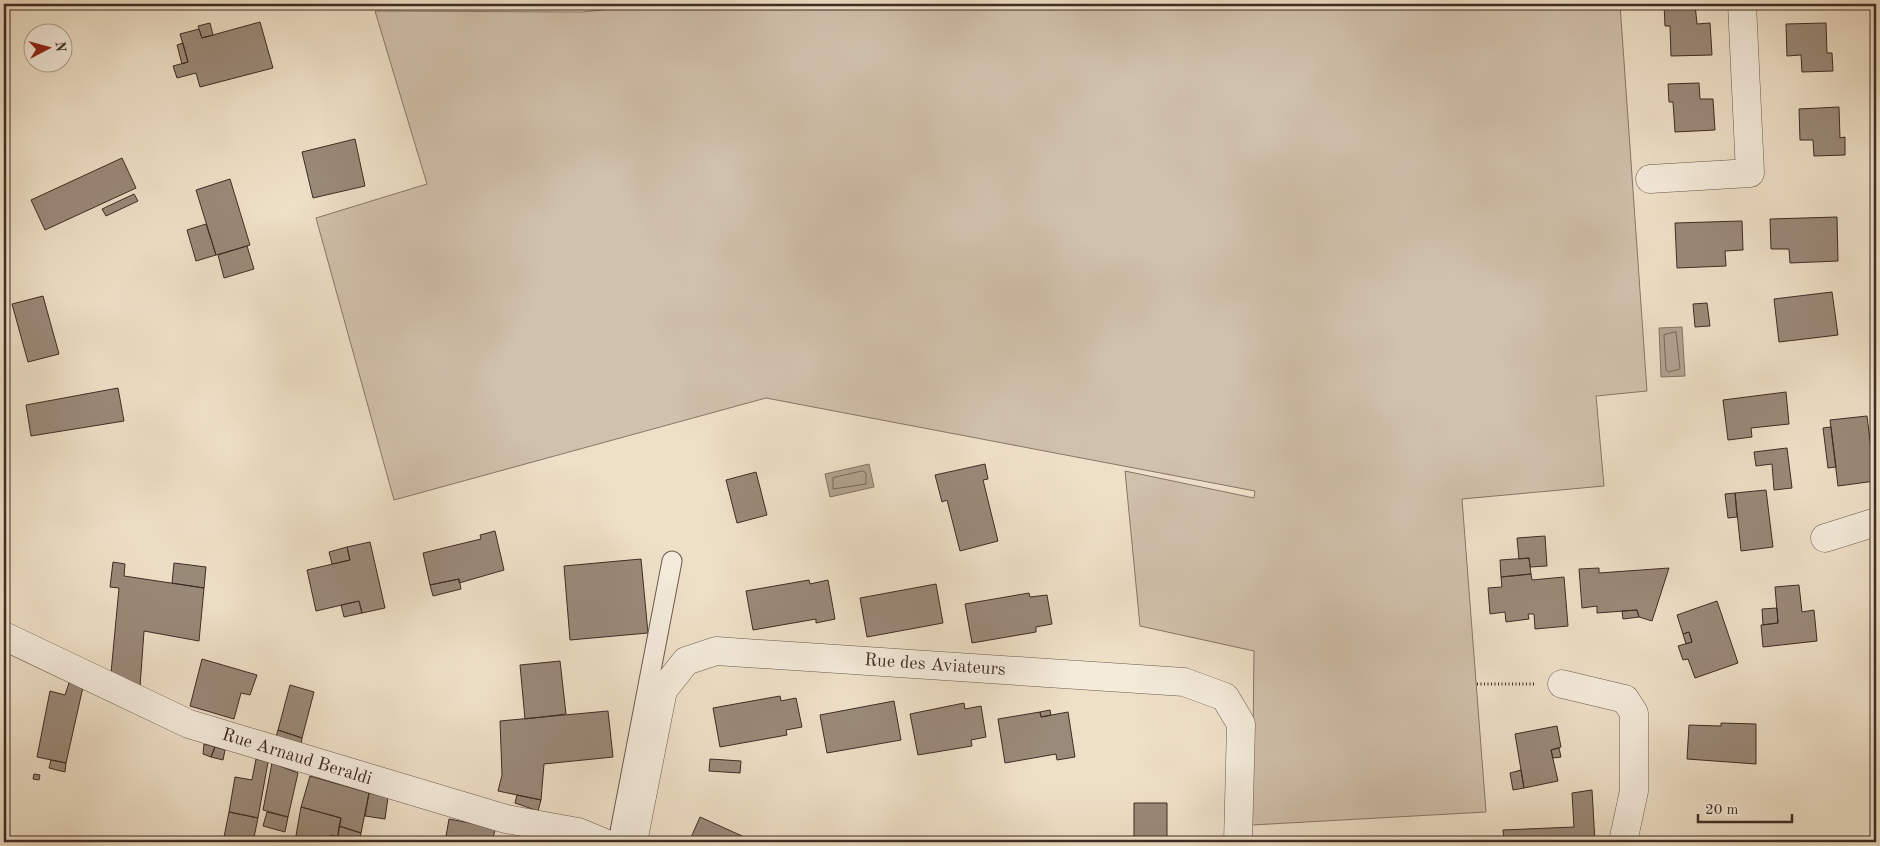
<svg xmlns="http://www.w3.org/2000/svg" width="1880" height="846" viewBox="0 0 1880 846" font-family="'Old Standard TT',serif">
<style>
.green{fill:#d0c1ab;stroke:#887668}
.water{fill:#b2a390;stroke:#847365}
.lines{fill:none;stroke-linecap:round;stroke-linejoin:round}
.shore{stroke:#78685a;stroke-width:1}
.building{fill:#9a8a79;stroke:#3f2c25}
.service-casing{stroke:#6b594e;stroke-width:21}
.minor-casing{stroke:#6b594e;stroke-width:29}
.path{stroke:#3f2c25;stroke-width:3;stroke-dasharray:1 2.5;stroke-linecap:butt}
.service{stroke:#f4ebdb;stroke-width:19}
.minor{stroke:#f4ebdb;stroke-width:28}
.labels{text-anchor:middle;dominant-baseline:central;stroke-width:4.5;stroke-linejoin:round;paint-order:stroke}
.street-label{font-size:18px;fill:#3f2c25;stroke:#f4ebdb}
</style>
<rect width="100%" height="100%" fill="#eee0c7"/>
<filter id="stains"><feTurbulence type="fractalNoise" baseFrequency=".004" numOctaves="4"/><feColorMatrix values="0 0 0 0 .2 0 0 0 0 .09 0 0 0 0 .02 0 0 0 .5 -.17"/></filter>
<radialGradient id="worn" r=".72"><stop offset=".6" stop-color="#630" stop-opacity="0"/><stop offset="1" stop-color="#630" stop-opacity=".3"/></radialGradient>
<!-- green -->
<path class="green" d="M663,4h957l27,387 -51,5 8,90 -142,13 24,313 -234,13 2,-174 -114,-25 -15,-155 129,27 1,-7 -489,-93 -372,102 -78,-282 111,-34 -52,-173 207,1z"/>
<!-- water -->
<path class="water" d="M1682,327l3,49 -24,1 -2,-49z
M869,464l5,23 -44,10 -5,-23z"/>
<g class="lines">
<!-- shore -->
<path class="shore" d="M1676,332l4,37 -12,3 -2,-2 -2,-35z
M863,471l3,2v11l-33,5v-11z"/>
</g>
<!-- building -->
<path class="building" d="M1664,4h31l2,20 13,-1 2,32 -41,1 -1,-30h-5z
M260,22l13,46 -73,19 -4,-14 -19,5 -4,-12 15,-4 -8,-28 19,-5 3,9z
M210,23l3,12 -11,3 -4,-12z
M1826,23l1,30h5l1,18 -31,1 -1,-17 -14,1 -1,-32z
M183,43l5,19 -6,2 -5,-19z
M1699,83l1,16h13l2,31 -40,2 -2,-30h-4l-1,-18z
M1839,107l1,31 5,-1v18l-31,1 -1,-16h-13l-1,-31z
M355,139l10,47 -52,12 -11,-46z
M122,158l14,30 -91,42 -14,-30z
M230,179l20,66 -34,10 -20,-65z
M134,194l4,7 -32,15 -4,-7z
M1837,217l1,44 -48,2 -1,-14h-18l-1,-30z
M1742,221l1,29 -18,1 1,15 -49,2 -2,-45z
M206,224l10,31 -20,6 -9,-31z
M247,246l7,23 -30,9 -6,-23z
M1832,292l6,43 -59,7 -5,-43z
M43,296l16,58 -31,8 -16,-58z
M1707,303l3,23 -15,1 -2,-23z
M118,388l6,33 -93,15 -5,-31z
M1786,392l3,32 -38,4 1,9 -24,3 -5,-40z
M1867,416l8,65 -37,5 -8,-66z
M1831,427l5,40 -8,1 -5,-40z
M1787,448l5,40 -18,2 -2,-26 -16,2 -2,-14z
M985,464l3,15 -5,1 15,61 -38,10 -13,-51 -5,2 -7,-27z
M756,472l11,43 -30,8 -11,-43z
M1766,490l7,57 -32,4 -6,-58z
M1735,493l2,24 -9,1 -3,-24z
M495,531l9,39 -45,13v-4l-29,6 -7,-32 58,-14 -1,-4z
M1545,536l2,30 -17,1 -1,-9 -10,1 -2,-21z
M370,542l15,66 -23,5 -3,-12 -43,10 -9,-41 43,-10 -3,-13z
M347,547l3,13 -18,4 -3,-12z
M1529,558l2,16 -30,3 -1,-17z
M641,559l7,74 -78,7 -6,-74z
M113,562l12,2 -1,12 80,12 -5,53 -55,-10 -4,56 -29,-14 8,-85 -9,-1z
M174,563l32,4 -2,21 -32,-5z
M1599,568v5l70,-5 -17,53 -13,-4 -2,-7 -40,3v-7l-15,2 -3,-39z
M1531,574l1,6 32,-3 4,49 -33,3 -1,-15h-6l1,5 -23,3 -1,-10 -15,2 -2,-26 14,-1 -1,-10z
M459,579l2,10 -28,7 -3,-11z
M809,580l1,4 18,-4 7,39 -19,4v-4l-63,11 -7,-39z
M936,584l7,39 -76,14 -7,-39z
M1799,585l3,27 12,-2 3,31 -54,6 -2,-22 17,-2 -3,-36z
M1029,593l1,4 17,-2 5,29 -16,3v5l-64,11 -7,-39z
M359,601l3,12 -18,4 -3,-12z
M1717,601l21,62 -43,15 -7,-19 -5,1 -5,-14 14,-4 -3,-10 -6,2 -6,-19z
M1777,608l1,15 -15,2 -1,-16z
M1637,610l2,7 -16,2 -1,-8z
M1689,632l3,10 -6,2 -3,-10z
M202,659l55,16 -7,20 -9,-2 -7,26 -44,-13z
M560,661l6,53 -41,5 -5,-54z
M70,680l13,7 -17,76 -29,-6 13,-66 15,4z
M290,685l24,7 -12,46 -24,-8z
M780,696l1,5 15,-3 6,29 -16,3 1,5 -67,12 -7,-39z
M894,701l7,39 -74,13 -7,-38z
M964,703l1,6 16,-3 5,31 -15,3 1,6 -54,9 -8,-41z
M1050,710l1,5 -10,2 -1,-5z
M608,711l5,46 -69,7 -3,36 -43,-9 4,-16 -2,-54z
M1040,712l1,5 27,-5 7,45 -18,3 -1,-6 -51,9 -7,-44z
M1721,723l35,1v40l-69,-5 2,-34 32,1z
M1557,726l4,21 -10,3 7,31 -34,7 -9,-54z
M278,730l24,8 -1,7 -25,-8z
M204,744l11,3 -4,10 -8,-3z
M215,747l10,3 -2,10 -12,-3z
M1559,748l2,9 -8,1 -2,-8z
M256,759l12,3 -10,56 -29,-6 6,-35 17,3z
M710,759l31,2 -1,12 -31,-2z
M51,760l15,3 -1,9 -16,-4z
M272,763l26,10 -10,44 -25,-7z
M1521,770l3,18 -11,2 -3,-17z
M34,774l6,1 -1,5 -6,-1z
M310,776l59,17 -8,40 -22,-7 2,-8 -40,-11z
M1592,790l3,52h-91l-1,-12 71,-3 -2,-34z
M369,793l19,4 -3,22 -20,-3z
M517,795l24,5 -3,11 -23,-8z
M1134,803h33v39h-33z
M301,807l40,11 -3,19 -7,-2 -2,7 -34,-1z
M229,812l29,6 -5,24h-30z
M267,812l21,5 -3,15 -22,-6z
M700,817l51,23 -1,2h-61z
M449,819l42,8 4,3 -3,12h-47z
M339,826l22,7 -1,9h-23z"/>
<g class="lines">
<!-- service casing -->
<g class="service-casing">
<path id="service" d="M618,842l54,-281"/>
</g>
<!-- minor casing -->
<g class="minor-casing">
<path id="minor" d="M1650,179l100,-6 -8,-169
M1825,538l51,-16
M4,636l185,88 317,95 72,13 24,10
M1562,684l63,15 9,14v78l-11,51
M633,842l30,-152 23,-29 30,-10 468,31 41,15 16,27 -3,118"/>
</g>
<!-- path -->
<path class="path" d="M1477,684h57"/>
<!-- service -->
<use href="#service" class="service"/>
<!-- minor -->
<use href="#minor" class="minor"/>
</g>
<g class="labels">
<!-- street labels -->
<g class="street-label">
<text transform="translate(935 665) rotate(4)">Rue des Aviateurs</text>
<text transform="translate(297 757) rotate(17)">Rue Arnaud Beraldi</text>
</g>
</g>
<!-- margin -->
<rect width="1880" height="846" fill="none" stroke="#eee0c7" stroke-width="20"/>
<rect x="5" y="5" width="1870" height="836" fill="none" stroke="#3f2c25" stroke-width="2.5"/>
<rect x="10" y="10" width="1860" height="826" fill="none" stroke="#3f2c25"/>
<!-- north arrow -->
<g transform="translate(48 48) rotate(84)"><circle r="24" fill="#f4ebdb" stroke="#ac9f92"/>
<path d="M0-4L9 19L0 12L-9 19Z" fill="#8f2418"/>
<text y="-8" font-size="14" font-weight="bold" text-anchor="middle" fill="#3f2c25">N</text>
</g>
<!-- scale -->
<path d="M1698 814v8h94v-8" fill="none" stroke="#3f2c25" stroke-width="2.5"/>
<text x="1705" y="814" font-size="15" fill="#3f2c25" stroke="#f4ebdb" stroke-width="4" paint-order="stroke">20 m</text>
<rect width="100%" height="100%" filter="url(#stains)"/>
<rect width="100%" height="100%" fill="url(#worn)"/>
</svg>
